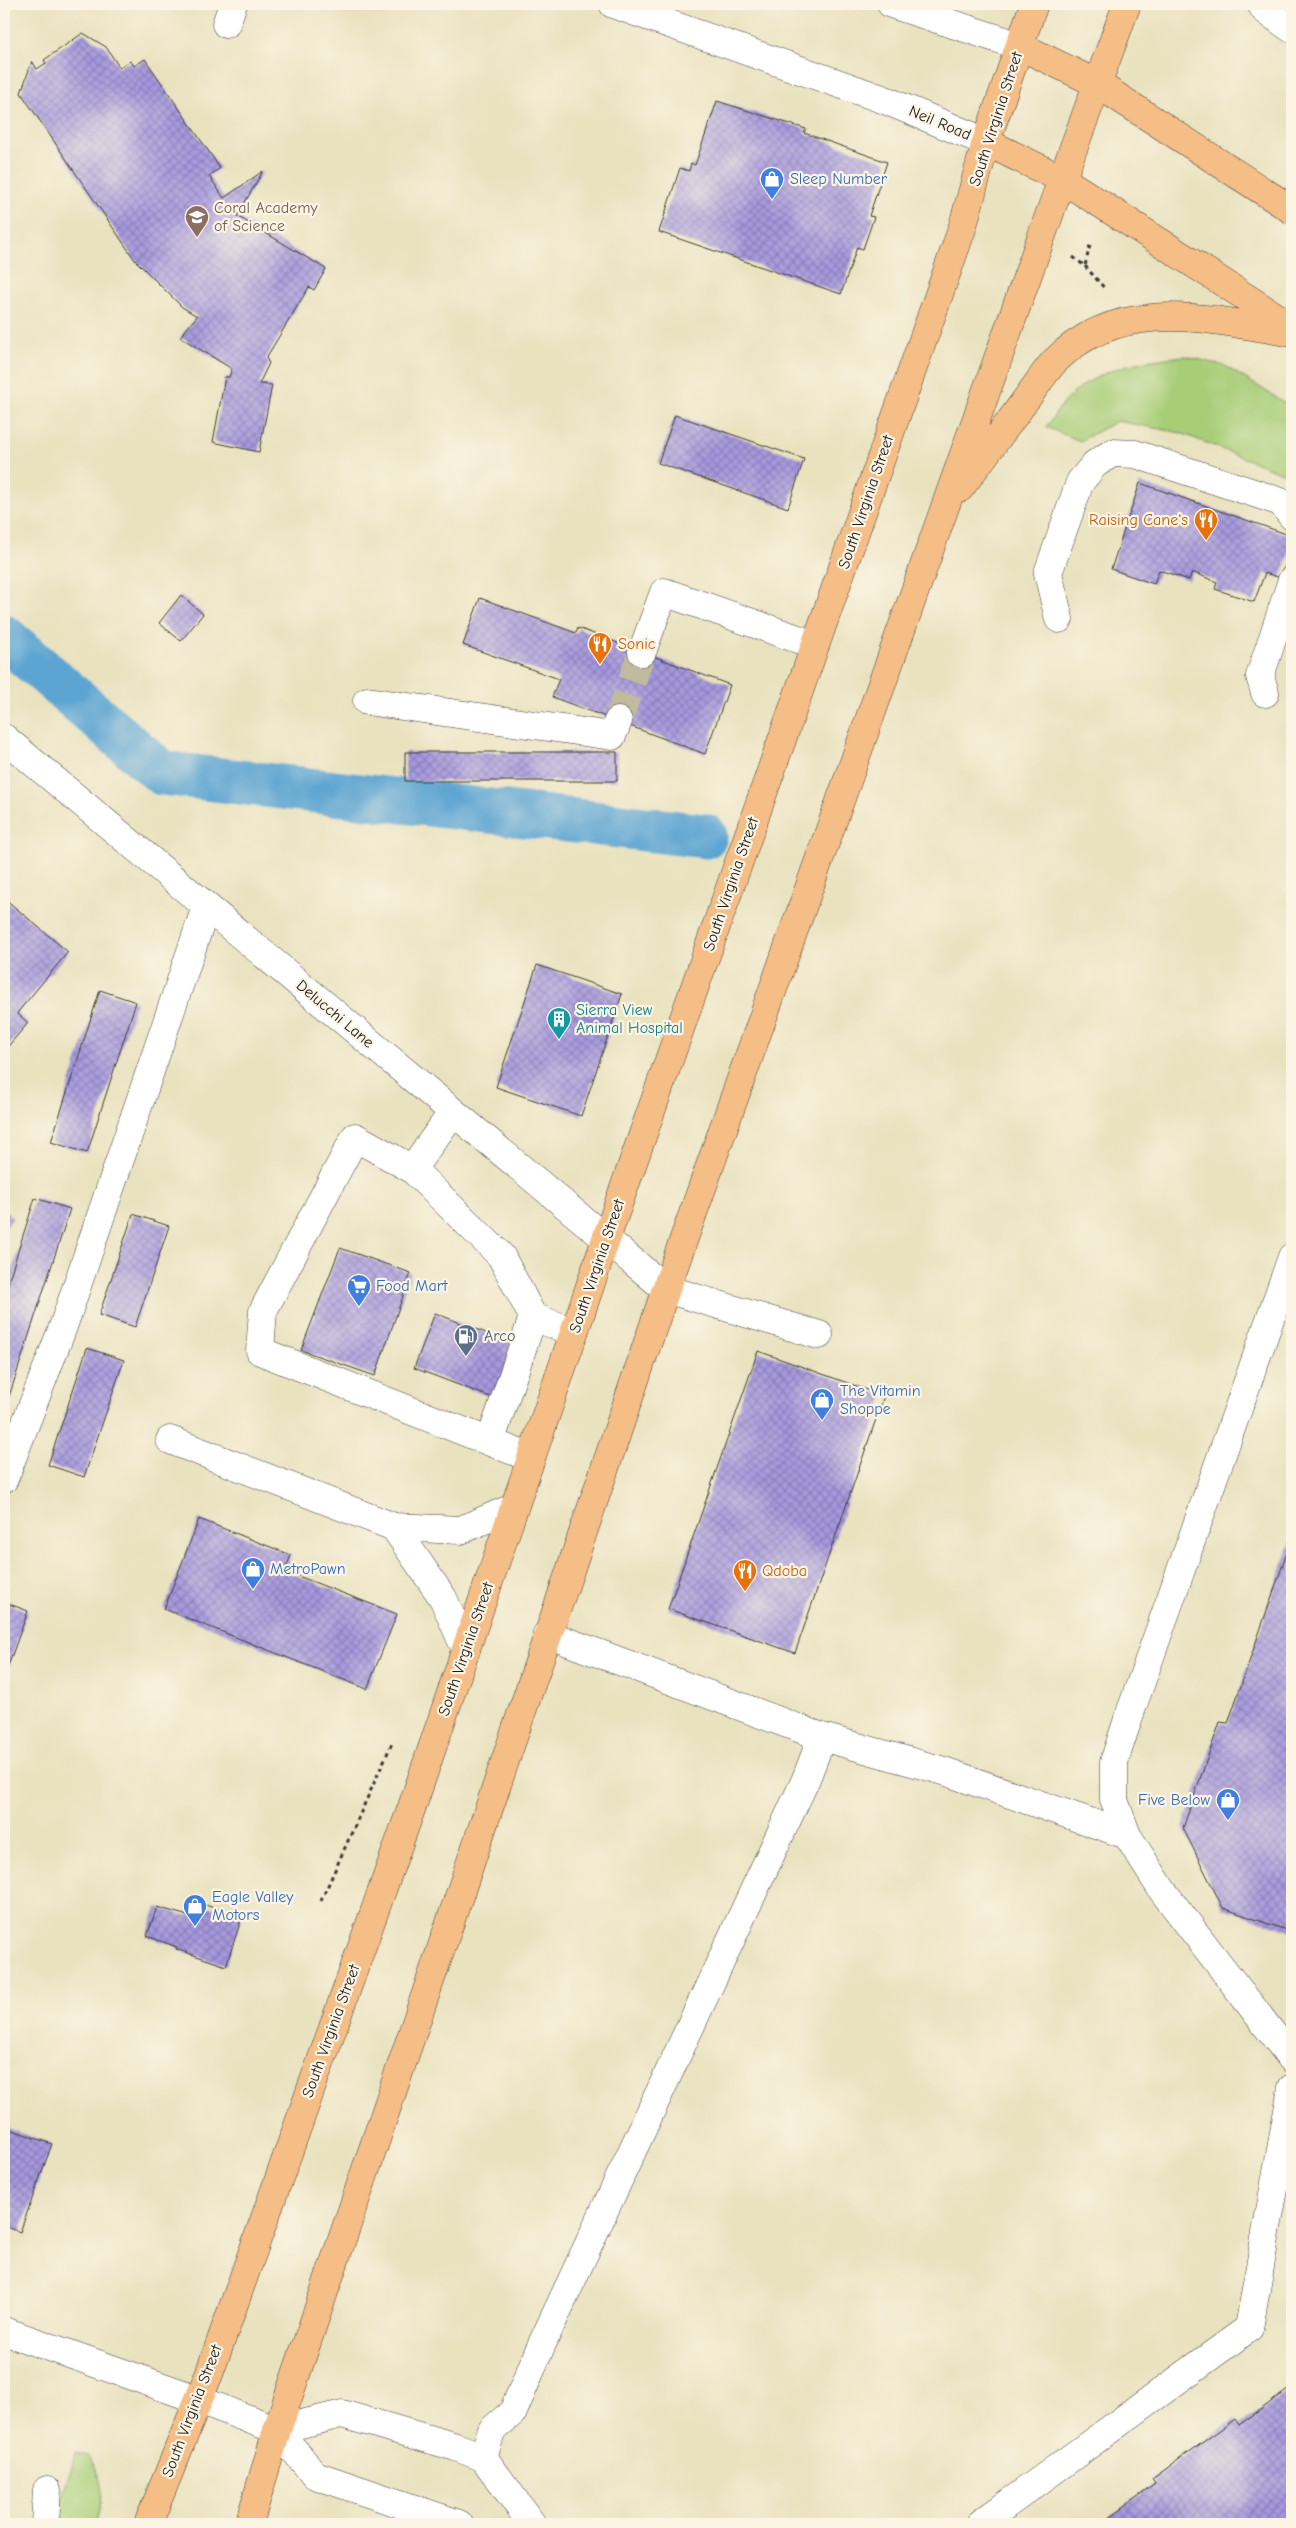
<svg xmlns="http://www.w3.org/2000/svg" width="1296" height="2528" viewBox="0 0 1296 2528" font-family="'Comic Neue',sans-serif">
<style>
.green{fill:#a7cd77;stroke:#62744a}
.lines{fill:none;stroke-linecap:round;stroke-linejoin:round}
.canal{stroke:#5ba4d2;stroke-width:45}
.building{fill:url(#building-cross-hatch)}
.minor-tunnel{stroke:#c0ba9e;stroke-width:28;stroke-dasharray:28 14;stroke-linecap:butt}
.minor-casing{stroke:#3b3a34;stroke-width:29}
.major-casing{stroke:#3b3a34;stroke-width:29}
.path{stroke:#3b3a34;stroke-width:3;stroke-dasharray:4 4;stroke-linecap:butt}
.minor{stroke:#fff;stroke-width:28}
.major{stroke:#f6be87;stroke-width:28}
.labels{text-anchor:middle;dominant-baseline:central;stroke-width:4.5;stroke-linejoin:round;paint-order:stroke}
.street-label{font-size:16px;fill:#1c1c1c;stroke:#fcf5e5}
.shop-label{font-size:16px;fill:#366cbe;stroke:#fcf5e5;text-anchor:start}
.education-label{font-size:16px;fill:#785e54;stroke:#fcf5e5;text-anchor:start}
.food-label{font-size:16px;fill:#c56008;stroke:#fcf5e5;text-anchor:start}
.culture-label{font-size:16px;fill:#0d838f;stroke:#fcf5e5;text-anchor:start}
.service-label{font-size:16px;fill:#4e5e75;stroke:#fcf5e5;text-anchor:start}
</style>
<defs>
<pattern id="building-cross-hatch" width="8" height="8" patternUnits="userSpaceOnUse" patternTransform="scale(1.25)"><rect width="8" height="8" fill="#a799df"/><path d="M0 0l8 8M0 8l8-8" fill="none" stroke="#877cb4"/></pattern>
</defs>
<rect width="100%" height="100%" fill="#fcf5e5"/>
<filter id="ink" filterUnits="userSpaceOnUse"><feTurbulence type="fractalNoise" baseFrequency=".02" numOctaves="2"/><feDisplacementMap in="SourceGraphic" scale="10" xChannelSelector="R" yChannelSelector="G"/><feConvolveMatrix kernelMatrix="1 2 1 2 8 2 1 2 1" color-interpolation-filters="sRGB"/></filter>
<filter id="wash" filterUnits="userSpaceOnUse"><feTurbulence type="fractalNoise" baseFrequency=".0096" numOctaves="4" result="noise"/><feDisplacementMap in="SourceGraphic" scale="20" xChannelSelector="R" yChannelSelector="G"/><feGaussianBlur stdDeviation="1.12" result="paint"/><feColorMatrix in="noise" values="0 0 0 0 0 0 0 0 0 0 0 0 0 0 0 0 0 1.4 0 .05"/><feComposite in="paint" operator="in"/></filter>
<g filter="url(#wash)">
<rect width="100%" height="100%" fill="#e9e2bf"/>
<!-- green -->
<path class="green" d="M1186,356l39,10 67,41v70l-111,-44 -64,-12 -37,20 -34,-14c8,-10 15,-23 24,-31 33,-30 73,-36 116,-40z
M76,2453l13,3c15,31 17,36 6,68h-42z"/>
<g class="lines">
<!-- canal -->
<path class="canal" d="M4,637l158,136 543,63"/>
</g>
<g id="blocks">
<!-- building -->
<path class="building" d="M83,33l23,14 13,20 12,-6 3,5 11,-7 75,109 -11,8 15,22 39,-27 -26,45 89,53 -12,21 -5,-3 -43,71 3,5 -10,21 13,1 -13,67 -46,-10 12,-65h4l3,-8 -52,-32 17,-21 -15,-9 -47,-47 -114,-167 11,-32 5,8 9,-6 -2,-3z
M717,101l89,28 -2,4 83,29 -18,54 5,1 -11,32 -6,-2 -16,47 -182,-62 21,-64 9,3 2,-8 4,2z
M675,415l129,44 -16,49 -130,-45z
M1140,483l152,53v10l-11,32 -16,-5 -11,29 -39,-13 2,-7 -25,-10 -3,8 -30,-10 -5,14 -43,-15z
M181,595l22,19 -22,27 -22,-18z
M480,598l96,35 2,-5 152,57 -25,69 -153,-57 7,-18 -96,-34z
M405,752h212v29h-212z
M4,898l64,54 -51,61 11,10 -24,28z
M537,965l85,29 -41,122 -85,-29z
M100,990l36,12 -49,151 -36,-11z
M35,1198l35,11 -66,203v-117z
M4,1210l9,8 -9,10z
M133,1214l36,12 -34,101 -36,-12z
M340,1248l71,25 -36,103 -74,-26z
M435,1313l84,33 -21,54 -84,-32z
M87,1348l37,12 -40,117 -36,-12z
M758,1351l126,45 -89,257 -127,-44z
M199,1519l92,36 -6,16 112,43 -30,75 -203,-80z
M1292,1538v394l-69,-24 -40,-80 37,-106 8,1z
M4,1602l24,9 -24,66z
M193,1901l49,16 -16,49 -50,-17 1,-2 -30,-11 10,-29 31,9z
M4,2127l48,17 -32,88 -16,-6z
M1292,2387v137h-192l55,-40 -3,-5 83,-60 4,6z"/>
</g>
</g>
<g filter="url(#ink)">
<use href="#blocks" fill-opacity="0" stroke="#3b3a34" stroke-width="1"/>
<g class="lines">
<!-- minor-tunnel -->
<path class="minor-tunnel" d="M618,721l24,-69"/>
<!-- minor casing -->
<g class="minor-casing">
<path id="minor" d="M613,4l272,96 101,42
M891,4l129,42
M1261,4l4,6 27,19
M226,24l7,-20
M1059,619l-11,-46 32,-91 15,-18 17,-11 23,1 146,48 11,14
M642,652l22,-60 151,53
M1265,693l-5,-17 32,-96
M367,701l245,35 6,-15
M4,738l662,551 153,46
M453,1112l-41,57 -57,-32 -92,174 -3,40 271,107
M412,1169l89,87 32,61 41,15
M1292,1257l-164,462 -14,43v38l13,35 35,55 130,169
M170,1440l224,87 67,3 53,-23
M490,1442l43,-125
M4,1479l59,-152 143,-420
M394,1527l49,71 23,52
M547,1634l275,103 122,34 183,64
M4,2331l193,68 80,31
M277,2430l65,-16 114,33 27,10 49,67
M277,2430l38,45 144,49
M483,2457l9,-27 21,-18 28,-66 265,-567 16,-42
M45,2524l2,-34
M980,2524l269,-196 43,-240"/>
</g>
<!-- major casing -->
<g class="major-casing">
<path id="major" d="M1020,46l76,37 196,127
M986,142l76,37 230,148
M960,488c22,-29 43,-57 64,-86 10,-13 19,-28 30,-40 65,-67 157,-43 238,-29
M148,2524l61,-150 205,-573 192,-562 356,-1010 24,-87 48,-138
M249,2524l28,-94 389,-1141 396,-1110 65,-175"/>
</g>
<!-- path -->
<path class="path" d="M1073,257l12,9 5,-21
M1085,266l21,24
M321,1901l71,-158"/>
<!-- minor -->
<use href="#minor" class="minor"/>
<!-- major -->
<use href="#major" class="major"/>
</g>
</g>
<!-- icons -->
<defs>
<g id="shop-pin" transform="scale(1.25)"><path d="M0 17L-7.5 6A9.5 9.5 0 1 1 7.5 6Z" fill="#3f7fe0" stroke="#fcf5e5"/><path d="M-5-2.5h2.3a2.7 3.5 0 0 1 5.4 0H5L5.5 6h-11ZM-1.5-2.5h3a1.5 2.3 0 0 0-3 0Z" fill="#fff"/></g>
<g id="school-pin" transform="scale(1.25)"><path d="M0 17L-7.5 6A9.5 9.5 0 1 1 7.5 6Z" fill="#8d6e63" stroke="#fcf5e5"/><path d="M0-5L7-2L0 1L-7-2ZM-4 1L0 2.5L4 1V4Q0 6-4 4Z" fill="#fff"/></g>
<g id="restaurant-pin" transform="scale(1.25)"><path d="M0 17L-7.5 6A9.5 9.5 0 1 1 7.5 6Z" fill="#e8710a" stroke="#fcf5e5"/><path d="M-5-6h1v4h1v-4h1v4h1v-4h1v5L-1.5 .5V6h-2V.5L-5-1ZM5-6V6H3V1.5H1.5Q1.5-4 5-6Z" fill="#fff"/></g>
<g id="building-pin" transform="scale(1.25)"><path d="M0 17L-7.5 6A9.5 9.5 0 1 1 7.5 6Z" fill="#0f9aa8" stroke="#fcf5e5"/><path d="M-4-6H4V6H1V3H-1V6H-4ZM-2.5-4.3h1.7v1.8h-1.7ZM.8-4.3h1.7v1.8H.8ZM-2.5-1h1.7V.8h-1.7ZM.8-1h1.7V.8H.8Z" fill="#fff"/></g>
<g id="supermarket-pin" transform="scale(1.25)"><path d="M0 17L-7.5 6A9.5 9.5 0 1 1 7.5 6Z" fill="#3f7fe0" stroke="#fcf5e5"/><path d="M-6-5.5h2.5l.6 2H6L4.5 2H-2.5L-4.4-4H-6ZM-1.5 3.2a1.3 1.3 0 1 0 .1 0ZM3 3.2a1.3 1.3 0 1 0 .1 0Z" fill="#fff"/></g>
<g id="fuel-pin" transform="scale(1.25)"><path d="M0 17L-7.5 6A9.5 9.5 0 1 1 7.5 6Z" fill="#5c6f8a" stroke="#fcf5e5"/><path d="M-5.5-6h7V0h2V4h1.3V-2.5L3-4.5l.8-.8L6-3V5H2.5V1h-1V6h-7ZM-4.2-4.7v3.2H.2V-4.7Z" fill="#fff"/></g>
</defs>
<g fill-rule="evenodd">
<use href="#shop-pin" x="772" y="179"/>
<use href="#school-pin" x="197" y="217"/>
<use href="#restaurant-pin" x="1206" y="520"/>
<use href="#restaurant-pin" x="600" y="644"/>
<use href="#building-pin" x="559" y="1019"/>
<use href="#supermarket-pin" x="359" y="1286"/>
<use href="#fuel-pin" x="466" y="1336"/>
<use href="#shop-pin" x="822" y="1400"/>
<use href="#shop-pin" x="253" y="1569"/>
<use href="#restaurant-pin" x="745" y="1571"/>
<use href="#shop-pin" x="1228" y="1800"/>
<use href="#shop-pin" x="195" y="1906"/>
</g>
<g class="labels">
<!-- street labels -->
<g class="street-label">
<text transform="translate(996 119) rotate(-72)">South Virginia Street</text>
<text transform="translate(940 123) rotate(23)">Neil Road</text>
<text transform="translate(866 502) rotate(-71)">South Virginia Street</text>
<text transform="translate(731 884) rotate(-71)">South Virginia Street</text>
<text transform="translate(335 1014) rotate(40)">Delucchi Lane</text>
<text transform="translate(597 1266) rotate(-71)">South Virginia Street</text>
<text transform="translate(466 1649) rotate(-71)">South Virginia Street</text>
<text transform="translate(331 2031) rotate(-70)">South Virginia Street</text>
<text transform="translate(192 2411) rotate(-69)">South Virginia Street</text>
</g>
<!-- shop labels -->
<g class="shop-label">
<text x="790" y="179">Sleep Number</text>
<text x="376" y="1286">Food Mart</text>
<text x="840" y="1391">The Vitamin<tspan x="840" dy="18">Shoppe</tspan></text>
<text x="270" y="1569">MetroPawn</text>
<text x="1210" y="1800" text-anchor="end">Five Below</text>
<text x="212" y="1897">Eagle Valley<tspan x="212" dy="18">Motors</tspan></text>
</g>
<!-- education labels -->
<g class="education-label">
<text x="214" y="208">Coral Academy<tspan x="214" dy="18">of Science</tspan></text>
</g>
<!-- food labels -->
<g class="food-label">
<text x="1188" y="520" text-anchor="end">Raising Cane's</text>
<text x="618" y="644">Sonic</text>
<text x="762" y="1571">Qdoba</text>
</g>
<!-- culture labels -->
<g class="culture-label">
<text x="576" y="1010">Sierra View<tspan x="576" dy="18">Animal Hospital</tspan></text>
</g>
<!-- service labels -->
<g class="service-label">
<text x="484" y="1336">Arco</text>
</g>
</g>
<!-- margin -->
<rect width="1296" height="2528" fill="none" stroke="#fcf5e5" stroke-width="20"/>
</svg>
